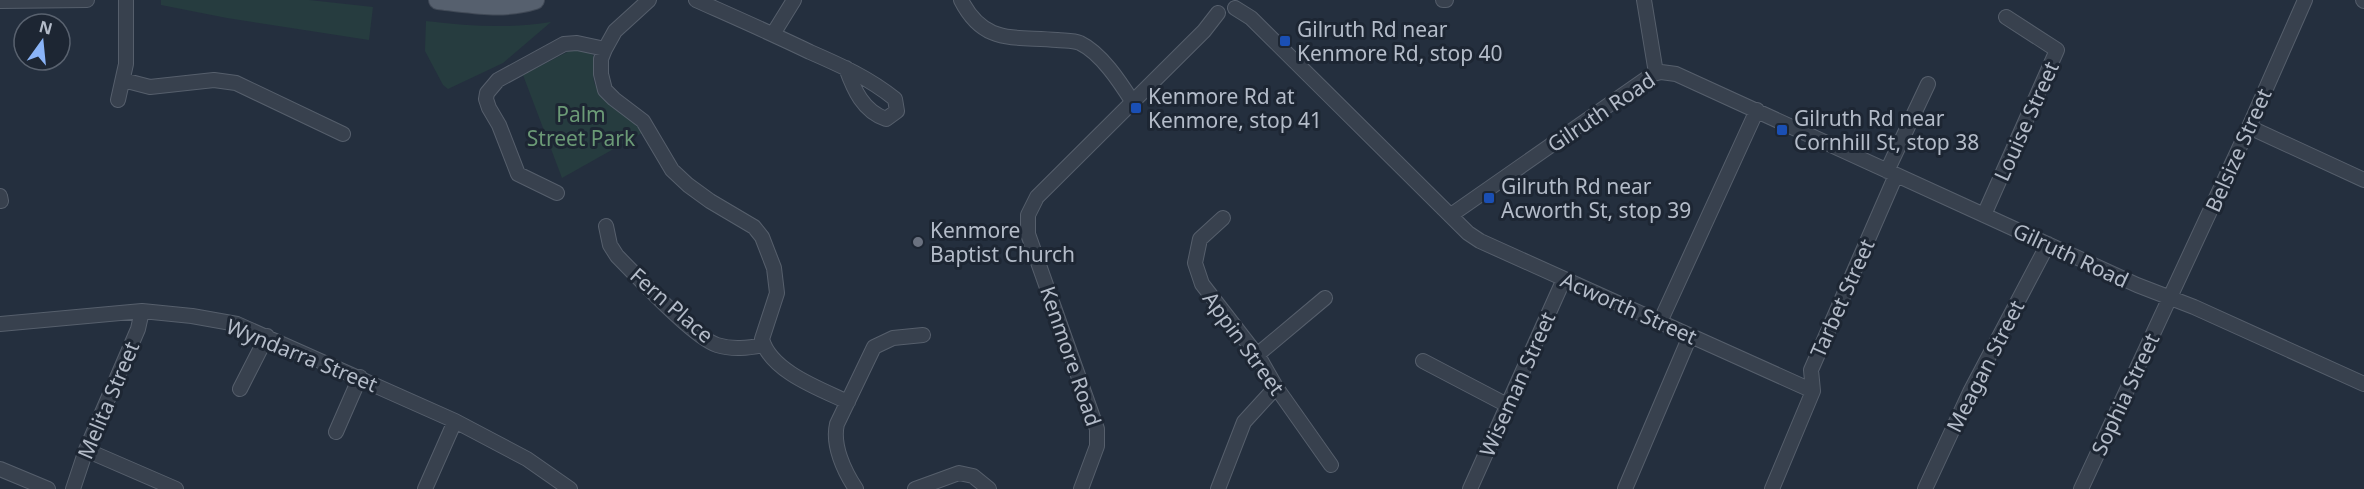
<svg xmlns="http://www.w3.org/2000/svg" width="2364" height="489" viewBox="0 0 2364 489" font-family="'Noto Sans',sans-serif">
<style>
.green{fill:#263c3f}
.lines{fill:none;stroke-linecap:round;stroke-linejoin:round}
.minor-casing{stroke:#565f6c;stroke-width:16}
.major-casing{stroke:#414a57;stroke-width:20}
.minor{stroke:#38414e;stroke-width:14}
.major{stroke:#56606e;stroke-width:18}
.transit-dot{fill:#1a4fb4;stroke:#1d2633;stroke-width:2}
.worship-dot{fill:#6b7280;stroke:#1d2633;stroke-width:2}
.labels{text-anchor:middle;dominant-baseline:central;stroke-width:6;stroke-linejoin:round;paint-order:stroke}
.poi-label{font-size:21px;fill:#b4bcc9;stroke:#1d2633;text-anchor:start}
.street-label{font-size:21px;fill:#b4bcc9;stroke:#1d2633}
.park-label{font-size:21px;fill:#6b9a76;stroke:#1d2633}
</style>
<rect width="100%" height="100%" fill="#242f3e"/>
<!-- green -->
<path class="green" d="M161,0h148l64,7 -4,33 -142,-22 -66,-13z
M426,21c43,5 83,8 125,1l-48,41 -55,26 -5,-4 -18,-34z
M575,48l10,1 10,8c0,6 -2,13 -2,19 3,29 36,35 49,57l-80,45 -39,-103z"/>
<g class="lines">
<!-- minor casing -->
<g class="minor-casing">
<path id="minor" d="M696,0c38,17 77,34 114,52 30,13 59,26 85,47l2,12 -11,8c-23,-8 -32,-29 -40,-51
M961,0c23,45 52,36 96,40 7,1 16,0 23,3 21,10 40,39 52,58
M1443,0h3
M1644,0l12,73
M2363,0l1,1
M0,1l87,-1
M1235,8l16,10 217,215 12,8 333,150
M773,34l21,-34
M605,49l10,-18 34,-31
M123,80l27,7 64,-7 22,3 107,51
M118,100l8,-36v-64
M2249,127l115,53
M1887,171l41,-87
M557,193l-39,-19 -19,-49 -10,-17 -3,-9 1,-6 11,-13 66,-36 13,-1 28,6 -4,10v15l4,16 9,9 29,22 29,49 16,15 22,16 44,26 8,10 12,31 3,25 -15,46c8,32 58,50 86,63
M0,196l1,5
M1451,215l202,-141 8,-2 15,2 461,211 57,22 170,77
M1984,215l73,-165 -51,-33
M1223,218l-23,21 -5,24 7,21 58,75 16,28 55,78
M606,226l4,19 7,11c21,21 76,81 100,89 16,5 31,3 46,0
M1660,322l97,-212
M0,324l142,-13 50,5 45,8 218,97 72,38 43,30
M1257,355l68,-57
M1423,361l84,44
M240,389l27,-53
M336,432l24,-55
M86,450l90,39
M0,469l48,20
M73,489l13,-39 52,-121 4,-18
M425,489l30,-68
M856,489c-12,-18 -24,-44 -19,-65l37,-77 19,-9 30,-3
M915,489l44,-16 14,3 16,13
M1081,489l16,-43v-17l-69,-195v-19l9,-18 167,-166 14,-18
M1218,489l26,-67 32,-35
M1470,489l94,-210
M1625,489l65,-153
M1772,489l41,-98 -2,-21 85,-195
M1925,489l45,-97 78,-148
M2081,489l168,-362 56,-127"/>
</g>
<!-- major casing -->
<g class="major-casing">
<path id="major" d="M438,0c33,4 66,10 97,0"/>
</g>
<!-- minor -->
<use href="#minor" class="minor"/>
<!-- major -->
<use href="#major" class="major"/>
</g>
<!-- markers -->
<g class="transit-dot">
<rect x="1279" y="35" width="12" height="12" rx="3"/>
<rect x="1130" y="102" width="12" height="12" rx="3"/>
<rect x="1776" y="124" width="12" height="12" rx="3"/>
<rect x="1483" y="192" width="12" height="12" rx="3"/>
</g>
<circle class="worship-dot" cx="918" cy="242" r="6"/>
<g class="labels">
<!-- poi labels -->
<g class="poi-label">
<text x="1297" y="29">Gilruth Rd near<tspan x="1297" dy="24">Kenmore Rd, stop 40</tspan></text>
<text x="1148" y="96">Kenmore Rd at<tspan x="1148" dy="24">Kenmore, stop 41</tspan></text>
<text x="1794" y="118">Gilruth Rd near<tspan x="1794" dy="24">Cornhill St, stop 38</tspan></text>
<text x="1501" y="186">Gilruth Rd near<tspan x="1501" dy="24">Acworth St, stop 39</tspan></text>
<text x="930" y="230">Kenmore<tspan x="930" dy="24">Baptist Church</tspan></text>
</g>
<!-- street labels -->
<g class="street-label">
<text transform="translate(1601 112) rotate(-34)">Gilruth Road</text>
<text transform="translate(2026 121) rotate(-66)">Louise Street</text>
<text transform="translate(2238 150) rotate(-66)">Belsize Street</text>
<text transform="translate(2071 255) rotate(25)">Gilruth Road</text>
<text transform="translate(1842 298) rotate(-66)">Tarbet Street</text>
<text transform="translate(672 305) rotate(41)">Fern Place</text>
<text transform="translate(1629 308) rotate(24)">Acworth Street</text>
<text transform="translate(1244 343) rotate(54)">Appin Street</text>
<text transform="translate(302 355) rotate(22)">Wyndarra Street</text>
<text transform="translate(1071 356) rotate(71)">Kenmore Road</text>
<text transform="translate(1985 366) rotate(-63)">Meagan Street</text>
<text transform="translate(1517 384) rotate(-66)">Wiseman Street</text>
<text transform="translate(2125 394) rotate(-65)">Sophia Street</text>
<text transform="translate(108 400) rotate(-67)">Melita Street</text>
</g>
<!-- park labels -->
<g class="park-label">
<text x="581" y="114">Palm<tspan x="581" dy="24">Street Park</tspan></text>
</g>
</g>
<!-- north arrow -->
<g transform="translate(42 42) rotate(15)"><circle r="28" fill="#1d2633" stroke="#59626f" stroke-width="1.5"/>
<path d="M0-4.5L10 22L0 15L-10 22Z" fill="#8ab4f8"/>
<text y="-9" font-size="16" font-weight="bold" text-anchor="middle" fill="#b4bcc9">N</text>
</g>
</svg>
